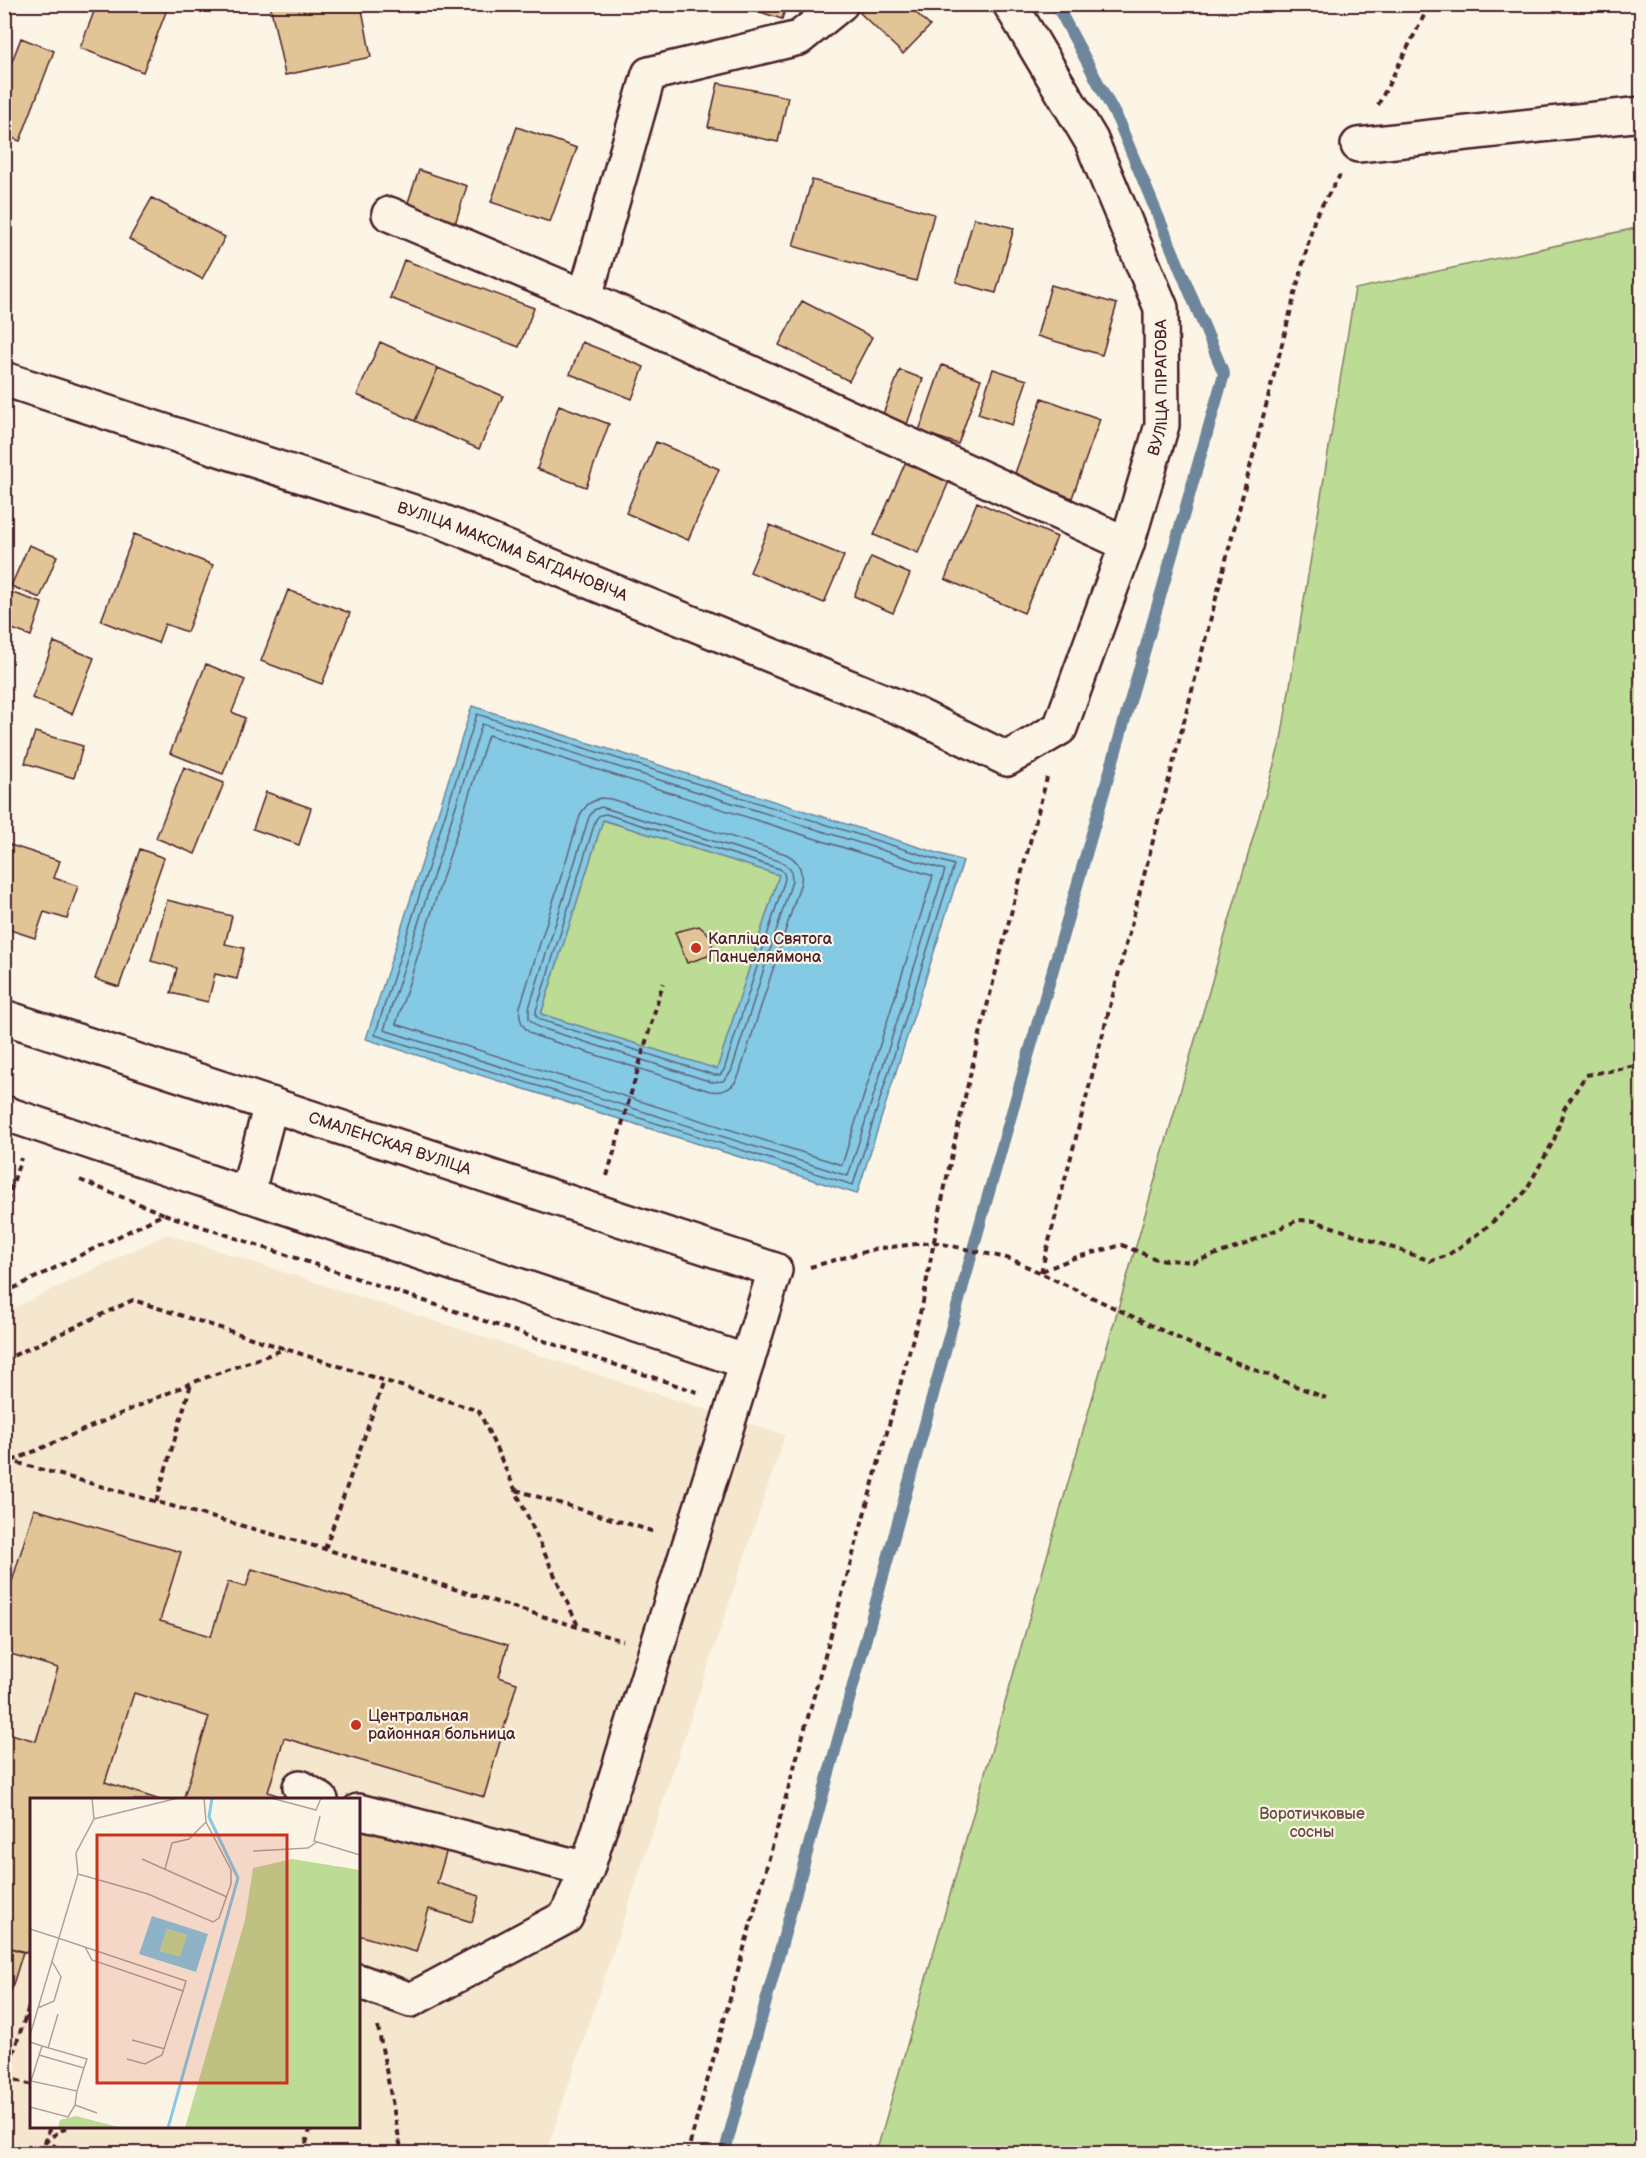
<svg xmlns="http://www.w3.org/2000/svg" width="1646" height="2158" viewBox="0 0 1646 2158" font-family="'Balsamiq Sans',sans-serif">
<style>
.built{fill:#f4e7cd;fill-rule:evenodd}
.green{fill:#bcdb94;stroke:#837d60;stroke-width:1.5}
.water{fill:#84cae5;stroke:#6d869b;stroke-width:1.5;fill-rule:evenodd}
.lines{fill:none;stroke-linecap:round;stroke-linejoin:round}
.shore{stroke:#616375;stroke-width:1.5}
.stream{stroke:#6d869b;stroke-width:12}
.building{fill:#e2c596;stroke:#4a1f2b;stroke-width:1.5}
.minor-casing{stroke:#4a1f2b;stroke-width:38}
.path{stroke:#4a1f2b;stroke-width:4;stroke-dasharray:6 4.5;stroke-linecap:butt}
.minor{stroke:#fcf5e5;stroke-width:33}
.poi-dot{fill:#c8321e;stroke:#fcf5e5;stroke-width:2}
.labels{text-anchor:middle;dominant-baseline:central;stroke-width:4.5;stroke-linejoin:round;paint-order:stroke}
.street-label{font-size:16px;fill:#4a1f2b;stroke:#fcf5e5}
.poi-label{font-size:16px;fill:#4a1f2b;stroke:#fcf5e5;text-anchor:start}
.park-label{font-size:16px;fill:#664e45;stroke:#fcf5e5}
.inset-river{fill:none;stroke:#84cae5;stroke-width:3}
.inset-road{fill:none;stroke:#b59f9b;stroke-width:1.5}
.view{fill:#c8321e;fill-opacity:0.15;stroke:#c8321e;stroke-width:3}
.inset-edge{fill:none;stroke:#4a1f2b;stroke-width:3}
</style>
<rect width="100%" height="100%" fill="#fcf5e5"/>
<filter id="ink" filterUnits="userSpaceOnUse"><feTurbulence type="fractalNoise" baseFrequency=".0167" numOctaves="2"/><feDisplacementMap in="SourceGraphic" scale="12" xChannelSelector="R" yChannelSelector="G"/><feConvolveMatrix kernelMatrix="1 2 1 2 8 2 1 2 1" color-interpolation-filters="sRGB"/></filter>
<g filter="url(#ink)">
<!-- built -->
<path class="built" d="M167,1234l618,201 -239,718 -541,1v-842zM32,1800h326v326h-326z"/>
<!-- green -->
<path class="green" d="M1641,227v1926h-765l405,-1413 74,-451z
M603,820l176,55 -62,195 -176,-56z"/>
<!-- water -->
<path class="water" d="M472,706l491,155 -106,333 -491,-155zM603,820l176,55 -62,194 -176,-55z"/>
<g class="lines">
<!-- shore -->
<path class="shore" d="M477,714l477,151 -101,320 -478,-150z
M482,724l463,146 -97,306 -464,-146z
M488,735l445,141 -91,289 -446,-141z
M600,798l11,1 175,55c12,6 17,15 15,28l-62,193c-5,13 -15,18 -29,16l-174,-55c-13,-6 -18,-15 -16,-29l61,-194 7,-9z
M601,807l181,55 9,8 1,11 -61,191 -8,9 -11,1 -174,-55 -9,-8v-11l60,-191 5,-7z
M606,814l174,55 4,4 1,6 -61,191 -4,5h-6l-173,-55 -5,-4v-5l60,-192 4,-4z"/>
<!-- stream -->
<path class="stream" d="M724,2154l259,-941 241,-839 -106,-254 -62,-116"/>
</g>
<!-- building -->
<path class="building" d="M97,4h72l-26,68 -63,-24z
M270,4h91l10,53 -86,18z
M735,4h52l-5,15z
M868,4h39l23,22 -27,28 -43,-41z
M21,38l33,13 -34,90 -16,-6v-53z
M718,83l70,14 -10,45 -70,-15z
M517,127l60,21 -27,74 -59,-20z
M419,170l48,16 -12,38 -49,-16z
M812,180l122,34 -18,67 -123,-35z
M152,198l73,39 -23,42 -73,-40z
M974,218l40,10 -18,65 -40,-11z
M404,260l130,48 -15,39 -129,-49z
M1051,285l66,19 -15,51 -65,-19z
M802,301l70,36 -23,44 -70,-36z
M380,342l58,26 -23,53 -58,-26z
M582,342l62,25 -12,32 -62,-25z
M942,365l39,14 -23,65 -39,-13z
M438,368l65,28 -24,53 -64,-28z
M993,369l34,11 -15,45 -34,-11z
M900,370l23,9 -16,45 -24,-10z
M1042,398l58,21 -28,79 -58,-22z
M559,405l50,19 -23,63 -49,-18z
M656,442l63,27 -31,71 -62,-27z
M907,459l44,18 -33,76 -44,-18z
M977,502l80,35 -33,76 -79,-34z
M770,525l74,31 -20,47 -74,-31z
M134,534l79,31 -26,67 -22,-8 -7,19 -57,-22z
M29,545l28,11 -17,42 -29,-12z
M871,557l39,17 -17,39 -39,-17z
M4,590l38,13 -11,33 -27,-10z
M288,590l62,23 -28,71 -61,-23z
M54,642l40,16 -22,56 -40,-16z
M206,664l39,16 -13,32 13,6 -22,56 -53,-21z
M35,732l48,14 -9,32 -49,-15z
M184,767l40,16 -29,71 -39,-16z
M266,792l45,16 -12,37 -46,-16z
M4,843l56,18 -6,17 24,8 -11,33 -23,-7 -9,26 -31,-10z
M140,849l24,9 -45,129 -24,-8z
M167,900l65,16 -7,28 19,4 -7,31 -22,-5 -7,28 -37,-9 6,-25 -26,-7z
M699,926l15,13 -6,17 -21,7 -12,-31z
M34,1509l147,43 -21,69 51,15 17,-54 18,5 6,-18 256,76 -9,32 18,6 -33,114 -200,-59 -16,54 23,8h-108l26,-83 -75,-24 -29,89 55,18h-128v154l-28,-8v-214l32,9 22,-73 -54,-16v-44z
M358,1820l90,26 -11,37 42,13 -7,26 -43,-13 -13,43 -58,-17z
M4,1946l19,6 -19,62z
M4,2107l7,2 -7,22z"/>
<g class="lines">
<!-- minor casing -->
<g class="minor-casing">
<g id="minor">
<path d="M1358,145l284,-31"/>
<path d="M389,214l196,83 542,247"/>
<path d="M585,297l64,-223 150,-36 42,-34"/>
<path id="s1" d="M4,379l437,142 472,192 94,46 53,-31 67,-184 35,-119 -1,-117 -70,-168 -81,-136"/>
<path id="s2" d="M4,1017l771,253 -28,92 -743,-249"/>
<path d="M247,1195l24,-91"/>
<path d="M300,1787l21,13"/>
<path d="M358,1811l229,58"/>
<path d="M358,1981l53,19 155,-83 21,-48 160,-507"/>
</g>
</g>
<!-- path -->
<path class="path" d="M1378,105l52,-101
M607,1176l56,-193
M80,1180l84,34
M4,1211l17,-53
M810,1267l65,-18 59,-7 77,17 184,87 131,52
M1042,1271l32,-13 48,-13 34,14 37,3 48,-16 57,-26 17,1 116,40 15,-5 14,-9 28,-21 37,-34 29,-52 10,-31 22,-34 56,-10
M1041,1272l274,-1055 25,-42
M4,1293l160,-79 536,179
M4,1360l129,-60 346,111 100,217
M4,1449l7,12 314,88 298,92
M12,1461l179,-78 94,-34
M4,1465l7,-4 -7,23
M516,1490l139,42
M156,1502l35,-118
M325,1549l59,-168
M32,1998l-7,20 7,2
M25,2018l-20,59 27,8
M378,2027l24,127
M42,2154l8,-28
M66,2154l-20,-14 23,-14
M303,2154l8,-28
M687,2154l236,-852c30,-177 78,-351 124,-524"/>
<!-- minor -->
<use href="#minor" class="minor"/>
</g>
</g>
<!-- markers -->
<g class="poi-dot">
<circle cx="696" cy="948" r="6"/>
<circle cx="356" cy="1725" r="6"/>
</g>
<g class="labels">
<!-- street labels -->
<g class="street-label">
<text stroke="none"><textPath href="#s1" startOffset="1492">ВУЛІЦА ПІРАГОВА</textPath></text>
<text stroke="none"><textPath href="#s1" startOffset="537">ВУЛІЦА МАКСІМА БАГДАНОВІЧА</textPath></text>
<text stroke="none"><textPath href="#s2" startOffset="406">СМАЛЕНСКАЯ ВУЛІЦА</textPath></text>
</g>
<!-- poi labels -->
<g class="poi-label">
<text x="708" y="939">Капліца Святога<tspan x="708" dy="18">Панцеляймона</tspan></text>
<text x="368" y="1716">Центральная<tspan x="368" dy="18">районная больница</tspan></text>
</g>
<!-- park labels -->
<g class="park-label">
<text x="1312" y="1814">Воротичковые<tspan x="1312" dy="18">сосны</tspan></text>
</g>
</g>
<!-- overview -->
<g transform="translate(30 1798)">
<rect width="330" height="330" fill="#fcf5e5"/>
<path d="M262,61l68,11v258h-175l60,-208 8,-52zM137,131l20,6 -7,23 -20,-7zM46,318l46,12h-64l2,-8z" fill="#bcdb94"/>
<path d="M122,118l56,18 -12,38 -57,-18zM137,131l20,6 -7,22 -20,-6z" fill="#84cae5" fill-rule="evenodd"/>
<path class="inset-river" d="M138,330l70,-250 -29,-61 3,-19"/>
<path class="inset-road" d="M62,0l2,21M241,0l45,12 5,-12M290,18l-6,25 46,14M223,53l55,-3 9,-6M112,61l85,38M135,71l7,-26 17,-4 17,-17M48,76l70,20 65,28 6,-4 12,-34v-14l-25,-48 -2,-24M48,76l-2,-21 18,-34 84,-21M0,131l28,9 128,43 -3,10 -91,-31 -7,-13M8,210l16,-7 7,-24 -9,-16M0,237l48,-161M102,242l33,9M0,244l12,4 -11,35 46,10 -2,14M12,248l45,13 -3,9M18,250l10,-34M9,257l45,13 -7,23M97,261l18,5 17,-9 21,-64M0,309l38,10 7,-12 22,8"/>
<path class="view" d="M67,37h190v248h-190z"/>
<rect width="330" height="330" class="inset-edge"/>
</g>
<!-- margin -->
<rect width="1646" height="2158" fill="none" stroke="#fcf5e5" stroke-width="24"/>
<rect x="12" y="12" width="1622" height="2134" fill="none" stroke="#4a1f2b" stroke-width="2" filter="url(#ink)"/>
</svg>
